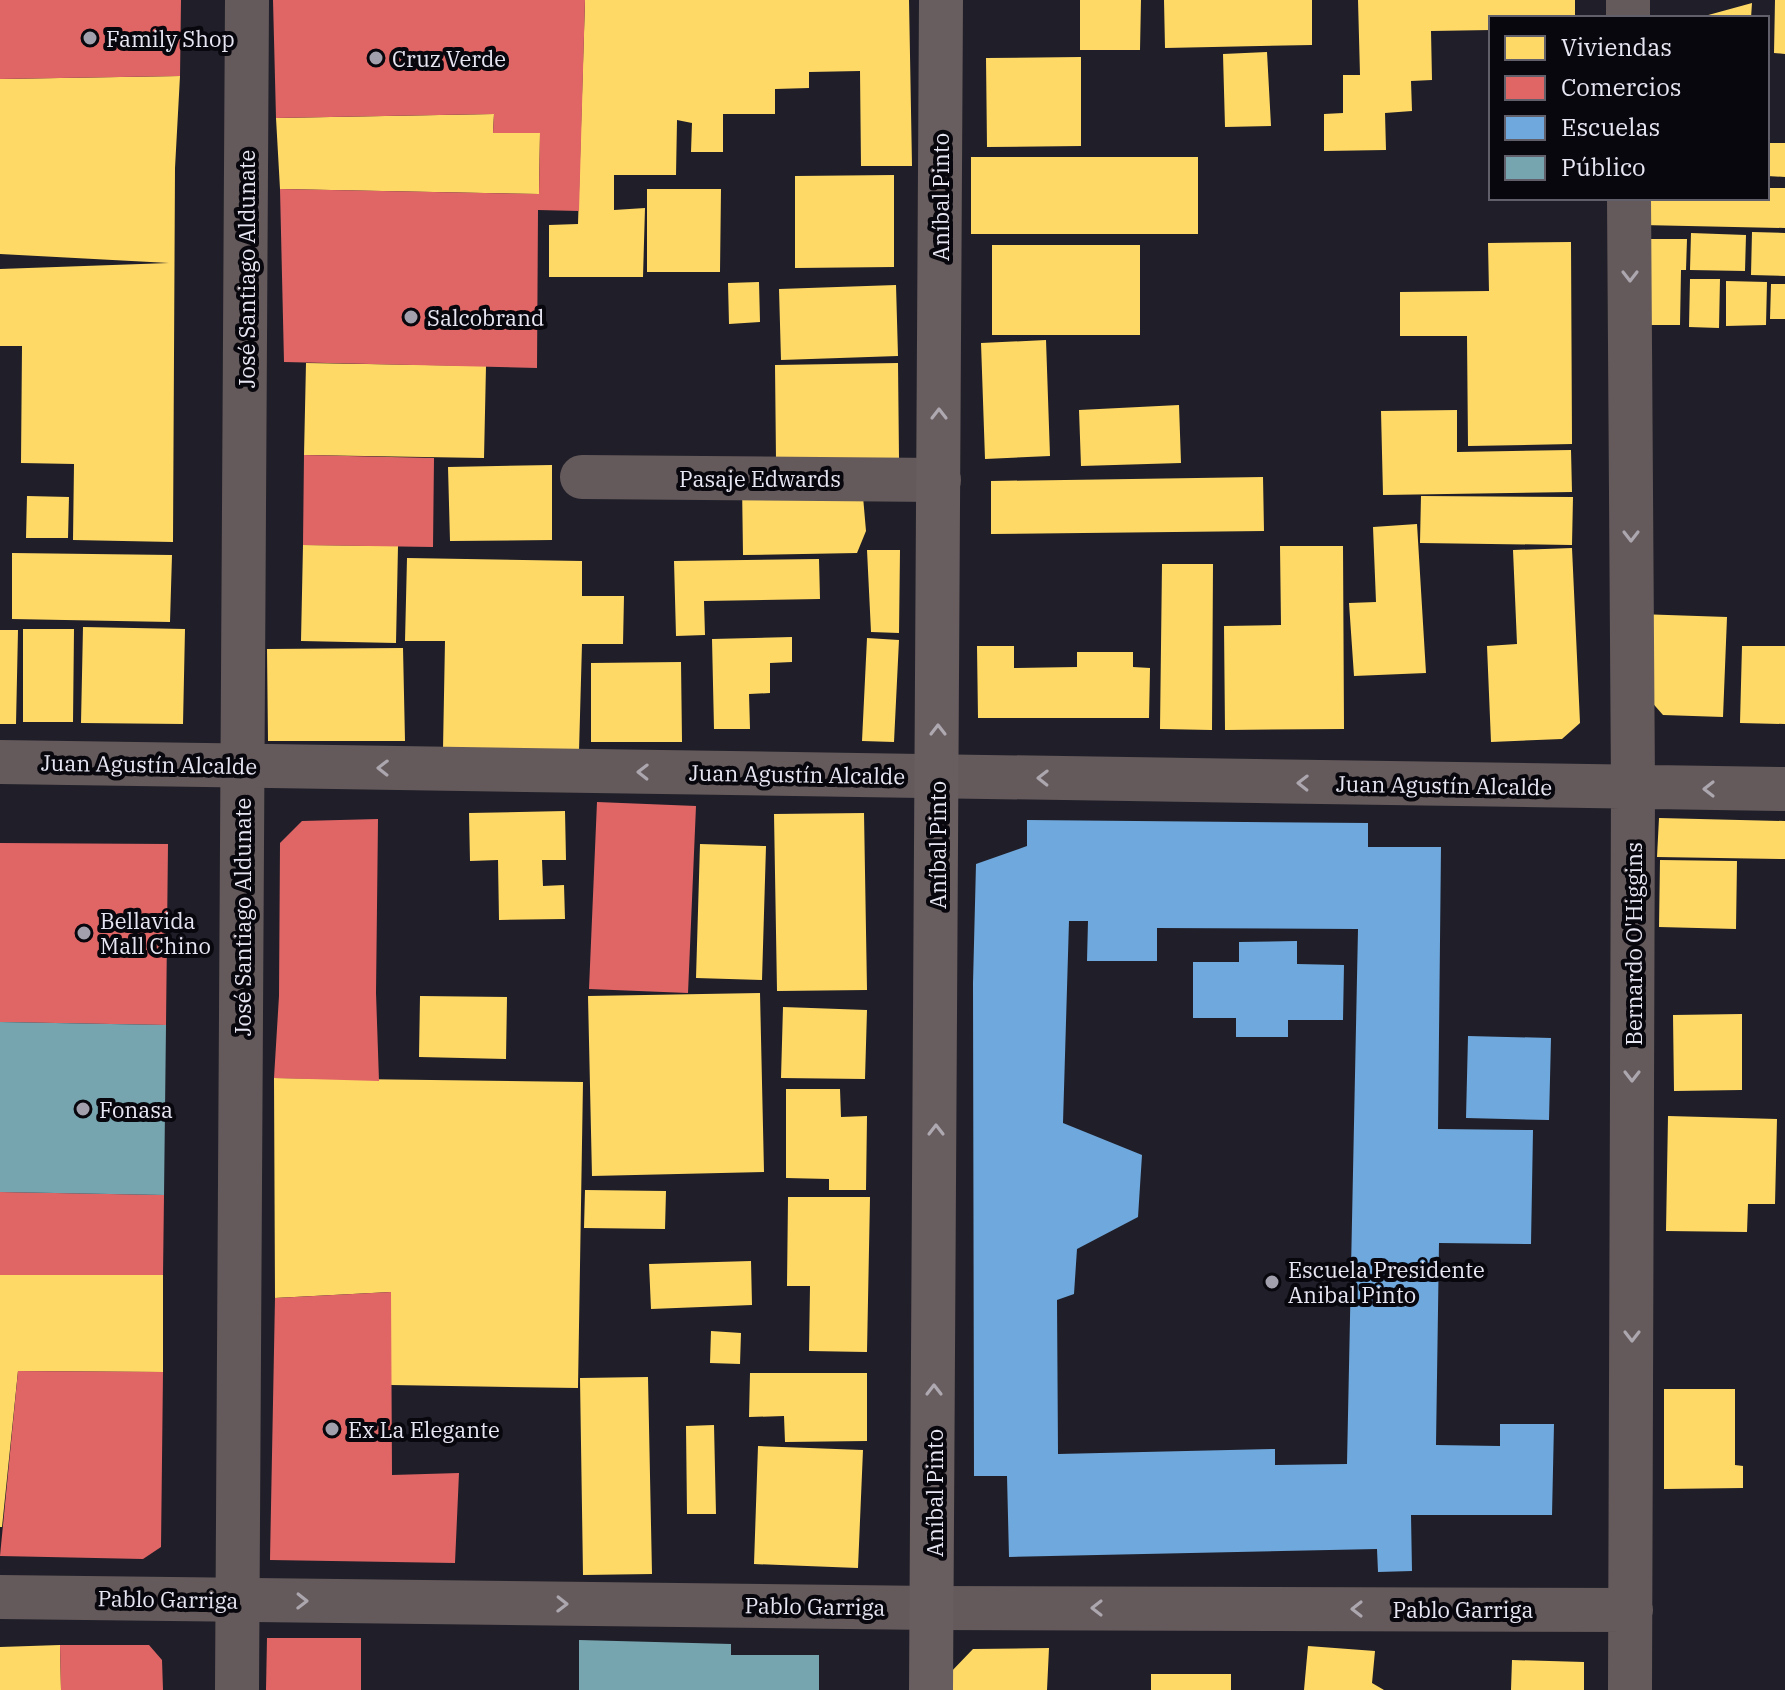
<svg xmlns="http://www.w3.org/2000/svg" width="1785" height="1690" viewBox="0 0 1785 1690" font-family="'IBM Plex Serif',serif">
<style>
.homes{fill:#ffd966}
.shops{fill:#e06666}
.schools{fill:#6fa8dc;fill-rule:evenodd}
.public{fill:#76a5af}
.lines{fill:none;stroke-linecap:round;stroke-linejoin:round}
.pedestrian{stroke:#655a5b;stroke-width:44}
.minor{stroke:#655a5b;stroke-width:44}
.secondary{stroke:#685d5f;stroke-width:44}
.oneway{stroke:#aca7af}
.oneway2{stroke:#aea8b0}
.poi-dot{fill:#a1a0ac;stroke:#08070e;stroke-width:3}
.labels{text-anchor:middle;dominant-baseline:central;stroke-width:8;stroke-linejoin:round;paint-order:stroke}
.poi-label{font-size:22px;fill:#e7e6f3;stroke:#08070e;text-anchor:start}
.street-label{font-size:22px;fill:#e7e6f3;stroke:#08070e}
</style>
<rect width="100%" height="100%" fill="#201f29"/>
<!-- homes -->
<path class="homes" d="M585,0h324l3,166h-51l-1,-95 -51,1v16l-34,1v25h-52v38h-32l1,-29 -15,-3 -1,55h-62v35l31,-2 -2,69h-94v-52l29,-1z
M1080,0h61l-1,50h-60z
M1164,0h148v45l-147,3z
M1358,0h217v18h-84v12l-60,1 1,49 -21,1 1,30 -27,2 1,37 -62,1v-37l19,-1v-38h17z
M1775,0h10v54l-11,-1z
M1752,3l-1,15h-50v-1z
M1267,52l4,74 -46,1 -2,-73z
M1081,57v89l-94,1 -1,-89z
M180,76l-5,92 -2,374 -100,-2 1,-76 -53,-1 1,-117h-22v-77l169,-6 -169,-9v-175z
M494,114l-1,19h47l-1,61 -259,-5 -4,-71z
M1767,143h18v34l-18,-1z
M971,157h227v77h-227z
M894,175v92l-99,1v-92z
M1767,188h18v40l-143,-3 1,-27h124z
M647,189h74l-1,83h-73z
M1752,232l33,1v43l-34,-1z
M1691,233l55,2 -1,36 -55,-1z
M1649,239h38l-1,31h-5l-1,55h-32z
M1571,242l1,202 -104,2 -1,-110h-67v-44l89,-1 -1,-48z
M992,245h148v90h-148z
M1690,279h30l-1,49 -30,-1z
M1726,281l41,1 -1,43 -40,1z
M759,282l1,40 -31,2 -1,-41z
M1771,284h14v35h-15z
M896,285l2,71 -117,4 -2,-71z
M1046,340l4,116 -65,3 -4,-116z
M306,363l180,3 -2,92 -180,-3z
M898,363l1,95 -123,2 -1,-95z
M1179,405l2,58 -100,3 -2,-56z
M1457,410v42l114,-2 1,42 -189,3 -2,-84z
M552,465v75l-102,1 -2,-74z
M1263,477l1,54 -273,3v-53z
M742,483l120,2 4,46 -9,22 -114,2z
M27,496l42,1 -1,41h-42z
M1421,496l152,1 -1,48 -152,-2z
M1417,524l9,149 -72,3 -5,-73 27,-1 -3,-75z
M303,545l95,1 -2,97 -95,-2z
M1280,546h63l1,183 -119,1 -1,-104 57,-1z
M1572,548l8,175 -18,16 -71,3 -4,-96 30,-2 -4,-94z
M867,550h33l-1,83 -28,-1z
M12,553l160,2 -2,67 -158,-3z
M407,558l175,3v35h42l-1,48h-41l-3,107 -136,-2 2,-108h-40z
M819,559l1,40 -116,2 1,34 -29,1 -2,-75z
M1162,564h51l-1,166 -52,-1z
M1638,614l89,3 -4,100 -60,-2 -28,-32z
M83,627l102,2 -2,95 -102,-1z
M23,629h51l-1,93h-50z
M0,630h18l-2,94h-16z
M792,637v25l-22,1v30l-21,1 1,35h-36l-2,-90z
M867,638l32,2 -5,102 -32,-1z
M977,646h37v22l63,-1v-15h56v15l17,1 -1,50h-171z
M1742,646h43v78l-45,-1z
M403,648l2,93h-137l-1,-92z
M681,662l1,80h-91v-79z
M565,811l1,49h-24l1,26 21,-1 1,34 -66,1 -1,-60 -28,1 -1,-48z
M864,813l3,177 -90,1 -3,-177z
M1659,818l126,3v38l-128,-2z
M700,844l66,2 -4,134 -66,-2z
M1660,860l77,1 -1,68 -77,-2z
M760,993l4,179 -172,4 -4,-180z
M420,996l87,1 -1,62 -87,-2z
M783,1007l84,3 -2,69 -84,-1z
M1742,1014v76l-68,1 -1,-76z
M274,1078l309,4 -5,306 -187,-3v-93l-116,6z
M786,1089h54l1,28 26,-1 -1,74h-37v-11l-43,-1z
M1668,1116l109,3 -2,85h-27l-1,28 -81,-1z
M585,1190l81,1 -1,38 -81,-1z
M788,1197h82l-3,155 -58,-1 1,-65h-23z
M751,1261l1,44 -101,4 -2,-45z
M0,1275h163v97l-145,-1 -16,156h-2z
M711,1331l30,2 -1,31 -30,-1z
M750,1373h117v68l-82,1 -1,-26 -35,1z
M648,1377l4,197 -69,1 -3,-197z
M1664,1389h71v76l8,1v22l-79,1z
M714,1425l2,89h-29l-1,-88z
M758,1446l105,4 -5,118 -104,-4z
M60,1645l1,45h-61v-43z
M1308,1646l67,5 -3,32 12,7h-80z
M1049,1648l-2,42h-99v-15l25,-26z
M1512,1660l72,2v28h-73z
M1151,1674h80v16h-80z"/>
<!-- shops -->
<path class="shops" d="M0,0h181l-1,76 -180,3z
M273,0h312l-6,211 -41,-1 -1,158 -253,-6 -4,-173 259,5 1,-61h-47l1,-19 -218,4z
M304,455l130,3 -1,89 -130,-2z
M597,802l99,4 -8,187 -99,-4z
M378,819l-2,174 3,88 -105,-3 5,-82 1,-153 22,-22z
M0,843l168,1 -2,181 -166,-3z
M0,1192l164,3 -1,80h-163z
M391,1292l1,183 67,-2 -4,90 -185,-3 5,-262z
M18,1371l145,1 -2,175 -18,12 -143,-3z
M267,1638h94v52h-95z
M60,1645h89l13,15 1,30h-102z"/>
<!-- schools -->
<path class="schools" d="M1027,820l341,3v24h73l-3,282 95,1 -2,114 -92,-1 -3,202 64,1v-22h54l-2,91h-141l1,56 -34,1 -1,-23 -368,8 -2,-81h-33l-1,-493 3,-119 51,-18zM1069,921h19l-1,40h70v-33l201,1 -11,535 -72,1v-16l-217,5 -1,-154 17,-6 3,-45 61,-32 4,-62 -79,-32z
M1297,941v23l47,1 -1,55h-55v17h-52v-19h-43v-56h46v-20z
M1468,1036l83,2 -2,82 -83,-2z"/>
<!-- public -->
<path class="public" d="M0,1022l166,3 -2,170 -164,-3z
M579,1640l152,4v11h88v35h-240z"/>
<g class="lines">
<!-- pedestrian -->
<path class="pedestrian" d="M582,477l357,3
M237,1690l10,-1690"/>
<!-- minor -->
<path class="minor" d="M1628,0v18
M1629,198l4,590 -3,902
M0,762l1785,27
M0,1597l933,11 698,2"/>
<!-- secondary -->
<path class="secondary" d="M931,1690l10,-1690"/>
</g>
<!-- one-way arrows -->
<defs><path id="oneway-chevron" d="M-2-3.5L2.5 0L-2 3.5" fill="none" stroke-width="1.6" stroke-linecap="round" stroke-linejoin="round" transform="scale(2)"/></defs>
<g class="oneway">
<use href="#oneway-chevron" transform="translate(1630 276) rotate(90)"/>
<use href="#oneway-chevron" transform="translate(1631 536) rotate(90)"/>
<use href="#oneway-chevron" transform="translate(383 768) rotate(-179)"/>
<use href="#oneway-chevron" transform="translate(643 772) rotate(-179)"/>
<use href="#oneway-chevron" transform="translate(1043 778) rotate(-179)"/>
<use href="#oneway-chevron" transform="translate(1303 783) rotate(-179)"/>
<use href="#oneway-chevron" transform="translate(1709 789) rotate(-180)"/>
<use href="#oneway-chevron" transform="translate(1632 1076) rotate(90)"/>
<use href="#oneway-chevron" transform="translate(1632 1336) rotate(90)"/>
<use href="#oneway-chevron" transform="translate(302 1601) rotate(1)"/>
<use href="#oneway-chevron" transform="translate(562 1604) rotate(1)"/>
<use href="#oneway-chevron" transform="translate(1097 1608) rotate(-180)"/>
<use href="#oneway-chevron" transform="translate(1357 1609) rotate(-180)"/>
</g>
<g class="oneway2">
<use href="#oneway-chevron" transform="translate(939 414) rotate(-90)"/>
<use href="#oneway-chevron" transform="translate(938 730) rotate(-90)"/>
<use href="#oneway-chevron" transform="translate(936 1130) rotate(-90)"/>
<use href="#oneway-chevron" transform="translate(934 1390) rotate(-90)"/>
</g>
<!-- markers -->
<g class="poi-dot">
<circle cx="90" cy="38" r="8"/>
<circle cx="376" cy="58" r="8"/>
<circle cx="411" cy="317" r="8"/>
<circle cx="84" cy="933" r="8"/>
<circle cx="83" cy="1109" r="8"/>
<circle cx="1272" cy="1282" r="8"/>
<circle cx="332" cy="1429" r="8"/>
</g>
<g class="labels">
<!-- poi labels -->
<g class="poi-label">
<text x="106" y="38">Family Shop</text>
<text x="392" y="58">Cruz Verde</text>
<text x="427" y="317">Salcobrand</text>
<text x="100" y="920">Bellavida<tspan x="100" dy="25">Mall Chino</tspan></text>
<text x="99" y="1109">Fonasa</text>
<text x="1288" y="1269">Escuela Presidente<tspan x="1288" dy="25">Anibal Pinto</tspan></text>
<text x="348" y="1429">Ex La Elegante</text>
</g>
<!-- street labels -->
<g class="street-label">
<text transform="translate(940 197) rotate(-90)">Aníbal Pinto</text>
<text transform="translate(246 269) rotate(-90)">José Santiago Aldunate</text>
<text x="760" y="478">Pasaje Edwards</text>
<text transform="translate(149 764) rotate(1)">Juan Agustín Alcalde</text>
<text transform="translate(797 774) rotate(1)">Juan Agustín Alcalde</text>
<text transform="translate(1444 785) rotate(1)">Juan Agustín Alcalde</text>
<text transform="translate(937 845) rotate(-90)">Aníbal Pinto</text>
<text transform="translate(242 917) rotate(-90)">José Santiago Aldunate</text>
<text transform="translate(1633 944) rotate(-90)">Bernardo O'Higgins</text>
<text transform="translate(934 1493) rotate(-90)">Aníbal Pinto</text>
<text transform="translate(168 1599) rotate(1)">Pablo Garriga</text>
<text transform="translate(815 1606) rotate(1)">Pablo Garriga</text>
<text x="1463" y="1609">Pablo Garriga</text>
</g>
</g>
<!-- legend -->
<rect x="1489" y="16" width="280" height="184" fill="#08070e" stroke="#61606a" stroke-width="2"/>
<rect x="1505" y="36" width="40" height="24" fill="#ffd966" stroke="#61606a" stroke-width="2"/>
<text x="1561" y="56" font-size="24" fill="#e7e6f3">Viviendas</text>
<rect x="1505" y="76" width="40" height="24" fill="#e06666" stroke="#61606a" stroke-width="2"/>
<text x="1561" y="96" font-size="24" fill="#e7e6f3">Comercios</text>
<rect x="1505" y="116" width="40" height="24" fill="#6fa8dc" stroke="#61606a" stroke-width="2"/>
<text x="1561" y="136" font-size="24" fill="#e7e6f3">Escuelas</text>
<rect x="1505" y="156" width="40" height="24" fill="#76a5af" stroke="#61606a" stroke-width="2"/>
<text x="1561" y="176" font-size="24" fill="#e7e6f3">Público</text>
</svg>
